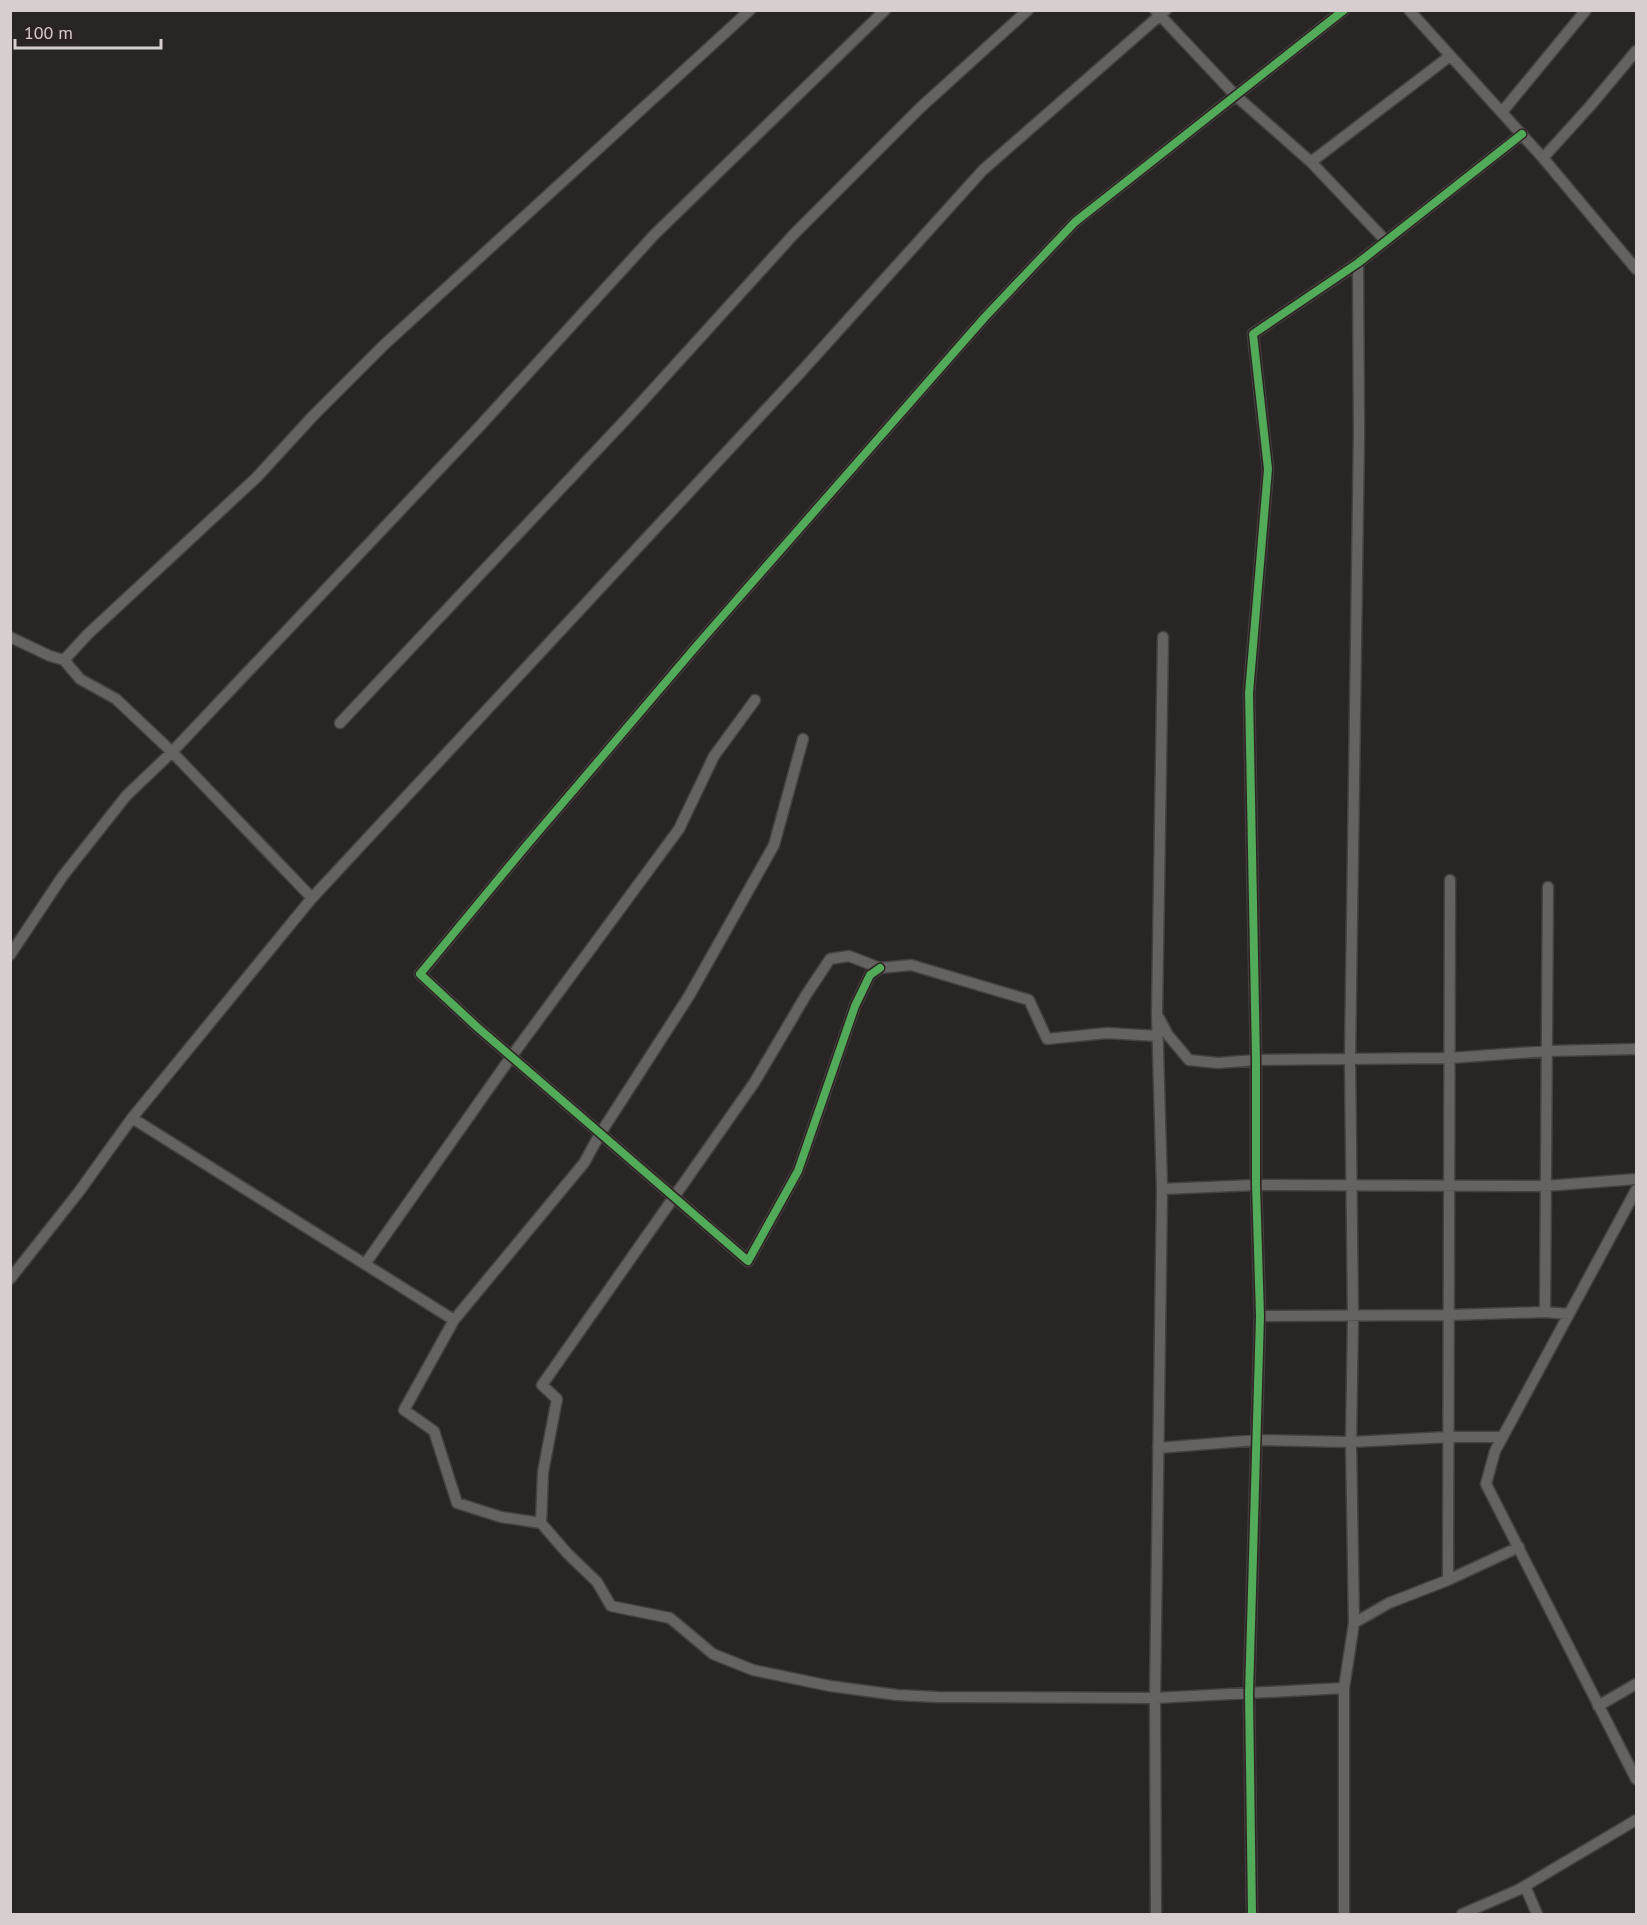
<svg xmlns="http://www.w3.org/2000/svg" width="1647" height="1925" viewBox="0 0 1647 1925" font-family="'PT Sans',sans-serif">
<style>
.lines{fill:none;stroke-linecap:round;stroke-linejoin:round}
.minor-casing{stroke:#454141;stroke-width:13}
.minor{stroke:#656262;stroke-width:10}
.cycleway-casing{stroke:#2d2222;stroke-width:11}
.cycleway{stroke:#51ab58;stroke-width:8}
</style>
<rect width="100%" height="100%" fill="#2a2525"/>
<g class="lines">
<!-- minor casing -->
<g class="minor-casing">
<path id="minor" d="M1155,10l81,86 75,66 75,79
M1409,10l134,148 93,111
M1502,112l84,-102
M1543,158l48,-53 45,-54
M1311,162l139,-106
M10,637l40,19 14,4 16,19 36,20 56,53 140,146
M64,660l24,-26 168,-156 56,-61 73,-73 365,-334
M340,723l289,-307 165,-182 126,-126 108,-98
M10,955l52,-78 64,-81 46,-44 307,-325 175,-192 231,-225
M880,968l-10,7 -15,31 -57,165 -50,90 -271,-234 -57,-53 106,-128 173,-203 286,-326 90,-95 269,-212
M1159,1018l9,17 21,25 29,3 38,-3 194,-2 98,-7 88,-2
M132,1118l322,202 130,-157 16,-29 89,-138 85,-151 29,-106
M1162,1189l94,-4 289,1 91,-7
M1636,1190l-141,261 -9,33 150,295
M365,1264l146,-207 168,-228 35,-73 41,-56
M10,1279l68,-86 54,-75 180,-220 487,-524 184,-204 183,-160
M1545,1312l3,-425
M1260,1316l189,-1 96,-3 24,2
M454,1320l-50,90 30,21 23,72 44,14 40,6 26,30 30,29 14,24 59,12 43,36 40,16 77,16 67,9 40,2 218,1 189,-10
M1158,1448l99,-8 94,2 98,-5h53
M541,1523l2,-51 14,-73 -15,-14 212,-302 52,-88 24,-36 19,-3 31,12 31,-3 118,35 18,39 60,-6 50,3
M1448,1580l2,-700
M1354,1623l35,-20 59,-23 71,-33
M1598,1706l38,-22
M1525,1886l12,28
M1156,1914l-1,-216 7,-509 -5,-175 6,-377
M1252,1914l-3,-220 11,-378 -4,-131v-125l-7,-367 19,-224 -15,-135 105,-71 164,-129
M1344,1914v-226l10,-65 -3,-181 2,-126 -3,-257 9,-625 -1,-171
M1462,1914l56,-24 118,-70"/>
</g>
<!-- minor -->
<use href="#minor" class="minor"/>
<!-- cycleway casing -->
<g class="cycleway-casing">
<path id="cycleway" d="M880,968l-10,7 -15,31 -57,165 -50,90 -271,-234 -57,-53 106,-128 173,-203 286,-326 90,-95 269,-212
M1252,1914l-3,-220 11,-378 -4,-131v-125l-7,-367 19,-224 -15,-135 105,-71 164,-129"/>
</g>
<!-- cycleway -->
<use href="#cycleway" class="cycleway"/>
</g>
<!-- border -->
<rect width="1647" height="1925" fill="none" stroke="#d7cfcf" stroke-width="24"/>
<!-- scale -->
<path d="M15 39v9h146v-9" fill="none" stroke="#d7cfcf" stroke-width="3"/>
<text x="24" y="39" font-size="18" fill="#d7cfcf" stroke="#2d2222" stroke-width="4.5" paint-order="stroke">100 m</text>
</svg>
